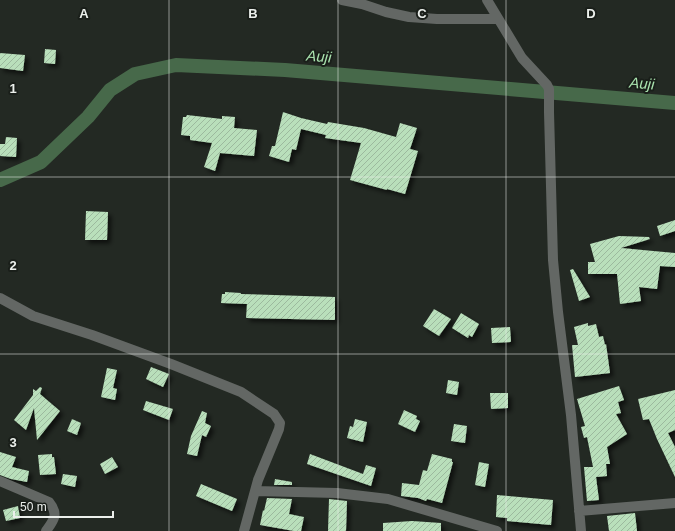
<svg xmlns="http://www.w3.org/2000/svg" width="675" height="531" viewBox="0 0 675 531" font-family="Arial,sans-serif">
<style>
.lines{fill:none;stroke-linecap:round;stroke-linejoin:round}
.canal{stroke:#47694a;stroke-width:14}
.building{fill:url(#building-hatch);filter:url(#shadow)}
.street{stroke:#636764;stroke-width:10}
.grid{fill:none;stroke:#ebefeb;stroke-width:1;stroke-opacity:0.55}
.labels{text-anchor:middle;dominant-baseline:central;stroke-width:4;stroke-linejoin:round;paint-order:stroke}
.water-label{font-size:15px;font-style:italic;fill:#a9e2ae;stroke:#1a1f1a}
.grid-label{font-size:13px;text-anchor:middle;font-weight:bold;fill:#ebefeb;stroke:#1a1f1a;stroke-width:4;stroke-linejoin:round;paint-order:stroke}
</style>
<defs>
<pattern id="building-hatch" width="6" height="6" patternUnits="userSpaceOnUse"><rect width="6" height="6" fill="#b9dfbb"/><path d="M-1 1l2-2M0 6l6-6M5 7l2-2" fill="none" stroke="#9cb99e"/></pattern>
<filter id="shadow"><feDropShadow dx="3.5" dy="3.5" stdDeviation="2" flood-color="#0009"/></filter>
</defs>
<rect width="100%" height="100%" fill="#232923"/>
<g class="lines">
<!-- canal -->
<path class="canal" d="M0,180l41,-18 47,-45 22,-27 25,-16 41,-9 109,5 390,33"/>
</g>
<!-- building -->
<path class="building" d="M45,49l11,1 -1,14 -11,-1z
M0,53l25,2 -2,16 -23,-3z
M283,112l18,6 26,6 1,-2 36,6 32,9 4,-14 17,5 -7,21 8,2 -13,43 -18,-5v1l-37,-10 11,-37 -36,-5 1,-3 -25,-6 -5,21 -4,-1 -3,13 -20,-6 3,-10h3z
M187,115l35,4v-3l13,1 -1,11 23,2 -3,26 -34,-3 -5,18 -11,-4 8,-24 -22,-3v-4l-9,-1 2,-18h3z
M6,137l11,1 -1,19 -16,-1v-12h5z
M86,211l22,1 -1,28h-22z
M675,220v11l-15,5 -3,-10z
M619,236l30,1 1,2 -29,9 54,5v14l-15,-1 -3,23 -18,-2 2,14 -21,3 -3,-30h-29v-12h7l-5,-18z
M573,269l17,28 -11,4 -9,-31z
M225,292l16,1v1l94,3v23l-89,-2 1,-14 -26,-1 1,-9h3z
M434,309l17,10 -12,17 -16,-10z
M461,313l18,11 -7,13 -3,-2 -1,3 -16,-10z
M588,323v3l8,-2 3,13 4,-1 2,9 1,-1 4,29 -35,4 -3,-32h6l-4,-18z
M510,327l1,15 -19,1 -1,-15z
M151,367l18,7 -6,13 -17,-8z
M107,368l10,2 -4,18 4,1 -2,11 -14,-3z
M448,380l11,2 -2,13 -11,-2z
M619,386l5,14 -6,2 3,11 -5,1 11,20 -20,13 3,17h-4l1,12 -11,1 3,23 -12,1 -3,-34h9l-6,-30 -3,1 -3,-11 4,-1 -8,-27z
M40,387l2,1 -2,6 20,17 -23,29 -3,-32 -8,22 -12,-10 19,-25v-6l3,2z
M675,390v40l-7,3 7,14v30l-18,-38 -8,-20 -6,1 -5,-21z
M490,393h18v15l-17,1z
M146,401l27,8 -4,11 -26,-10z
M404,410l13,6 -1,3 4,2 -5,11 -17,-8z
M202,411l5,2 -2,10 6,3 -5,11 -4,-2 -5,21 -10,-2 4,-18z
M72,419l9,4 -4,12 -10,-4z
M355,419l12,3 -4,20 -16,-4 3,-12 3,1z
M454,424l13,2 -2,17 -14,-2z
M0,452l16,5 -4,10 17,4 -2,11 -16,-3 -11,-4z
M52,454v3h2l2,17 -16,1 -2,-20z
M310,454l53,20 3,-9 10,3 -5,18 -64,-22z
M432,454l20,5v3h1l-11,41 -15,-4 -1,2 -8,-3 -17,-2 1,-13 17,2 4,-15 4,1z
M112,457l6,10 -13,7 -5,-10z
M479,462l10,2 -4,23 -10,-2z
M63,474l14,2 -2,11 -14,-3z
M275,479l17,3v3h-18z
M201,484l36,15 -5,12 -36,-15z
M497,495l56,5 -2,25 -44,-4v-3l-11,-1z
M267,498l25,1 -3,15 15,3 -3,14h-7l-34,-6 3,-15 1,1z
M329,499l18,2 -1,30h-18z
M18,506l2,12 -14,3 -3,-11z
M635,513l2,18h-28l-2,-15z
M412,521l29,2v8h-58v-8z"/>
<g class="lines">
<!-- street -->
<path class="street" d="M342,0l20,4 24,8 23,5 28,2h61
M487,0l35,58 25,27 2,4v23l4,148 5,52 13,103 10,116
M0,298l33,18 59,19 79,29 70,28 33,22 6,9 -1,6 -21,51 -14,51
M0,481l49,21c10,12 5,18 -3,29
M255,491l82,2 51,6 109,32
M579,511l96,-8"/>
</g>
<!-- grid -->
<path class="grid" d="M169,0v531M338,0v531M506,0v531M0,177h675M0,354h675"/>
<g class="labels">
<!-- water labels -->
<g class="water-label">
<text transform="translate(319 56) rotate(5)">Auji</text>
<text transform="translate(642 83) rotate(5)">Auji</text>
</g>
</g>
<g class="grid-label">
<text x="84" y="18">A</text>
<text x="253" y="18">B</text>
<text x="422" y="18">C</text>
<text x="591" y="18">D</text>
<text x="13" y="93">1</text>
<text x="13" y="270">2</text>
<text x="13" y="447">3</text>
</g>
<!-- scale -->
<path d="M14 511v6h99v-6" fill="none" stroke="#ebefeb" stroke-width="2"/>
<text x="20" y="511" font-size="12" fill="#ebefeb" stroke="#1a1f1a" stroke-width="3" paint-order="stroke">50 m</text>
</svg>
